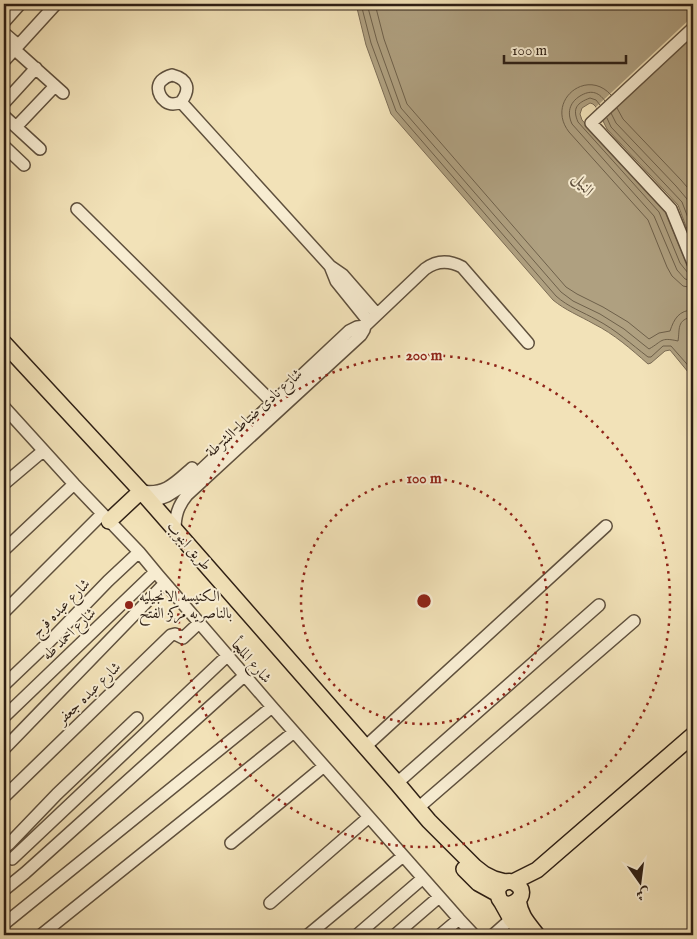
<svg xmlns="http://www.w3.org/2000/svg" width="697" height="939" viewBox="0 0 697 939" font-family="'IM FELL English',Amiri,serif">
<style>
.water{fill:#afa080;stroke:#7b6c55}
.pier{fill:#f2e2b8}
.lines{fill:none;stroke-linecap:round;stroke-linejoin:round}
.shore{stroke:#6e604a;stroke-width:1}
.minor-casing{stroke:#5f503d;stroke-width:14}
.major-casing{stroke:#2e1f14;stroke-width:18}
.minor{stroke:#f7ecd1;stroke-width:11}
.major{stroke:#f2e2b8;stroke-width:15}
.ring{fill:none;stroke:#8f2418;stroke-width:2.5;stroke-dasharray:2.5 5}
.poi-dot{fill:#8f2418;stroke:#f7ecd1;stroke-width:2}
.labels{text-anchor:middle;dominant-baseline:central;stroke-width:4;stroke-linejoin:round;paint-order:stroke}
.street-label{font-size:15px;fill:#2e1f14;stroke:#f7ecd1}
.poi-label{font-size:15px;fill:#2e1f14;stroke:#f7ecd1;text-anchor:start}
.water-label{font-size:16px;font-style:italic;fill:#5b4c3a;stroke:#f7ecd1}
.centre{fill:#8f2418;stroke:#f7ecd1;stroke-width:2.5}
.ring-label{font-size:15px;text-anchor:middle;font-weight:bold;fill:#8f2418;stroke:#f7ecd1;stroke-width:4;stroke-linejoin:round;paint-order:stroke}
</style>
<rect width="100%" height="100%" fill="#f2e2b8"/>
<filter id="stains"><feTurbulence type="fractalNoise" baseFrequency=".004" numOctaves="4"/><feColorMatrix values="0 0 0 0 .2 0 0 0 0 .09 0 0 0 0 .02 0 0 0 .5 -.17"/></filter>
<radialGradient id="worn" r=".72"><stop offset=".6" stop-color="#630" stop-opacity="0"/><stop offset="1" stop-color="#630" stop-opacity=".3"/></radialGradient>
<!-- water -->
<path class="water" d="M356,4h337v241l-15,-40 -71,-76 -11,-22 -3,-3 -3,-1 -8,5 -2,6 2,6 81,89 3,4 19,47 8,11v57h-2l-1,3 3,12v35l-23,-28 -5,1 -14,12 -3,1c-17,-15 -34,-30 -54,-40 -14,-8 -29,-14 -41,-24l-162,-186 -25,-69z"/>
<!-- pier -->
<path class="pier" d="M693,16v19l-91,85 -6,-13z"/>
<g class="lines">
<!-- shore -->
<path class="shore" d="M361,4l10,39 25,68 160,185c12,11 27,16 41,24 19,10 34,24 51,37h3l12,-11h8l22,25
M367,4l10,37 24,67 160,184 12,9 27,13 24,15 25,20c14,-8 11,-12 29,-8 2,-11 -2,-22 15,-24
M375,4l9,35 23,65 159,183 11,7 26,13 25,15 21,17 10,-6 11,-2c4,-12 9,-21 23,-21
M611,95c-24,-28 -66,6 -42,37l79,88 19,47 5,9 11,10 10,2
M605,101c-7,-10 -15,-11 -25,-5 -11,7 -13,17 -8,28l82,92 23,54 8,9 8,2
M600,105l-4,-5 -6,-2c-13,5 -18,10 -12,24l81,90 21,51 8,10 5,1
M617,108l6,11 58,61 12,14
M611,113l5,10 60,63 11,13 6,15
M607,118l4,9 71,75 11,29"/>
<!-- minor casing -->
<g class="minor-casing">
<path id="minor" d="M4,22l16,-18
M693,28l-102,95 80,86 22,54
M4,33l14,12
M14,49l49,44
M4,61l52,-57
M172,75c16,4 19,14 9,27 -2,1 -5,2 -8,2 -11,0 -19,-15 -12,-23 3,-3 7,-5 11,-6z
M181,102l149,164 13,9 34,39
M4,103l32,-35
M4,116l36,33
M16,127l39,-41
M4,146l20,19
M77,209l196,194
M330,266l6,15 33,41
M365,326l60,-57c12,-9 24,-9 37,-2l66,76
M4,407l70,77 65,68 19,23 114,132 187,212 15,16
M4,484l39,-33
M141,491c24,4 34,-8 51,-23
M151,502l16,-6 19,-12 163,-153 8,-4 8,-1 -1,4 -3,5 -174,160c-9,11 -12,21 -12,35
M4,550l70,-66
M4,612l98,-98
M4,685l44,-42 60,-62 31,-29
M4,717l151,-145
M365,747l241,-221
M4,749l161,-166
M397,783l202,-178
M4,797l167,-162 4,-1 8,4 16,-15
M418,808l216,-187
M231,843l93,-77
M4,848l5,-4 48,-50 80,-76
M12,859l215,-203
M4,890l21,-17 219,-197
M270,903l99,-86
M4,924l268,-217
M41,935l253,-203
M308,935l95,-79
M357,935l66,-57
M395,935l44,-38
M440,935l19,-16
M493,935l18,-16"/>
</g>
<!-- major casing -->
<g class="major-casing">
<path id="major" d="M4,343l137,148 256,292 32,38 46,46 9,7 10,5 11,3
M109,521l32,-30
M464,869l14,14 20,11
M513,882c24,12 -10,35 -15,13 -2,-9 6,-15 15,-13l24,-12 156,-135
M518,900c3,17 9,22 19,35
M501,901l10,18 14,16"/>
</g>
<!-- minor -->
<use href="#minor" class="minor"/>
<!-- major -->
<use href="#major" class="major"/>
</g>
<!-- distance rings -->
<g class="ring">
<circle cx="424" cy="601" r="123"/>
<circle cx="424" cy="601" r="246"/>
</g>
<!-- markers -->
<circle class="poi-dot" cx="129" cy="605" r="5"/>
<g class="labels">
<!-- street labels -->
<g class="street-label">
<text transform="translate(254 413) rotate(-42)">شارع نادى ضباط الشرطة</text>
<text transform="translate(189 546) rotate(49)">طريق ابنوب</text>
<text transform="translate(61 608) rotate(-45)">شارع عبده فرج</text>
<text transform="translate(69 634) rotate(-44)">شارع احمد طه</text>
<text transform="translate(251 661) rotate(49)">شارع الملجأ</text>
<text transform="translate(89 693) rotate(-44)">شارع عبده جعفر</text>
</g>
<!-- poi labels -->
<g class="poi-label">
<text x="139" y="596">الكنيسه الانجيليه<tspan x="139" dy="17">بالناصريه مركز الفتح</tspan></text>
</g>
<!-- water labels -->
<g class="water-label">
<text transform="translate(583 185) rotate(54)">النيل</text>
</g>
</g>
<circle cx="424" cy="601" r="8" class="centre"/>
<g class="ring-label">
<text x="424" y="360">200 m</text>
<text x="424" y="483">100 m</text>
</g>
<!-- margin -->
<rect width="697" height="939" fill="none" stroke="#f2e2b8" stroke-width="20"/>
<rect x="5" y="5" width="687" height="929" fill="none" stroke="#2e1f14" stroke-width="2.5"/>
<rect x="10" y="10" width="677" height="919" fill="none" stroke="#2e1f14"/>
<!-- north arrow -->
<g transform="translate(640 882) rotate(166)" stroke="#f7ecd1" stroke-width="4" paint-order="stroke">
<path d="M0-4L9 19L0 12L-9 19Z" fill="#2e1f14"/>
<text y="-8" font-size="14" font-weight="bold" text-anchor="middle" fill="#2e1f14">ش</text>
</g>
<!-- scale -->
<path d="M504 55v8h122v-8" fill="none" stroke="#2e1f14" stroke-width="2.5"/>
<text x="512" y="55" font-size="15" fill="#2e1f14" stroke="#f7ecd1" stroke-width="4" paint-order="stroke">100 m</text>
<rect width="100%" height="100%" filter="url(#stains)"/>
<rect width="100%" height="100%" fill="url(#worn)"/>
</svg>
